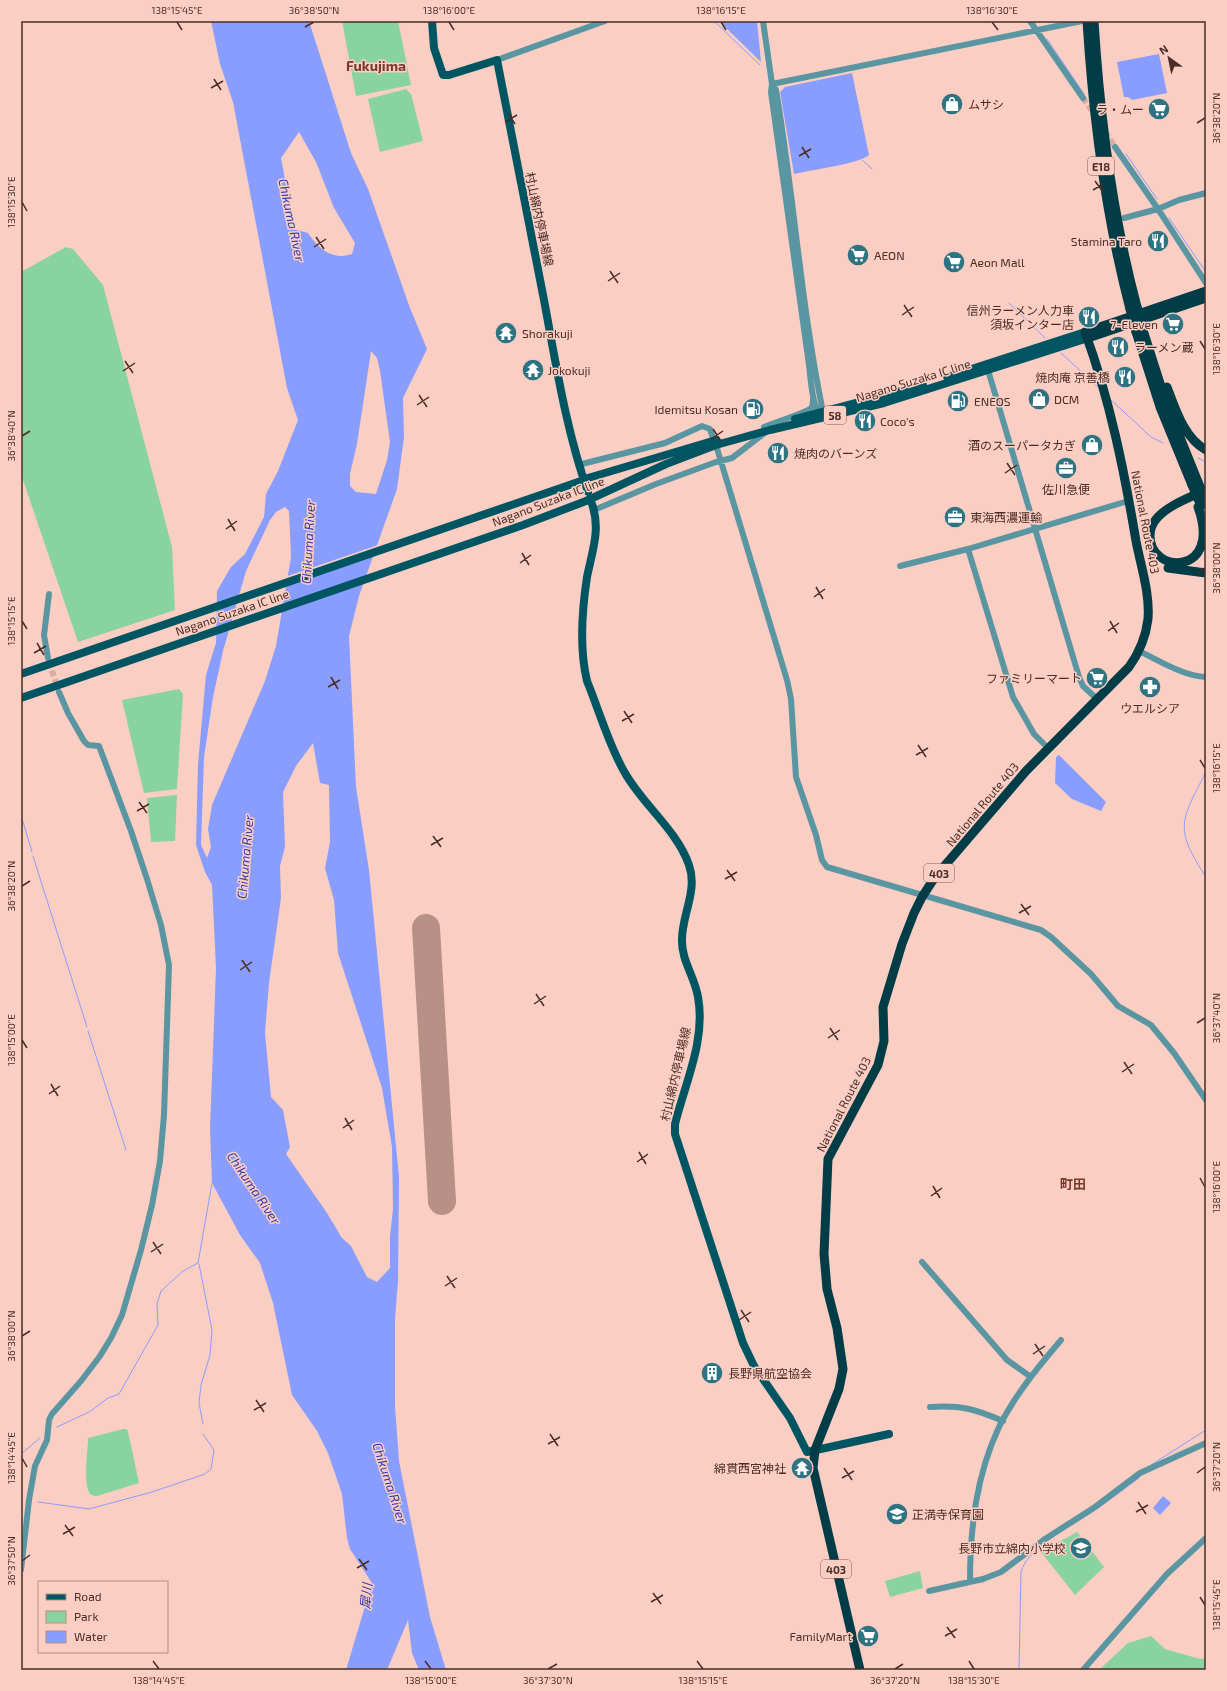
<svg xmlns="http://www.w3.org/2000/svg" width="1227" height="1691" viewBox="0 0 1227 1691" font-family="'Exo 2','Noto Sans JP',sans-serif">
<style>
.green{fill:#89d3a0}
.water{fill:#899dfe;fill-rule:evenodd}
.pier{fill:#fbcec3}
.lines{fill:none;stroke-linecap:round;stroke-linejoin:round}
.stream{stroke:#899dfe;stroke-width:1}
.runway{stroke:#b79086;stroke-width:28}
.minor-tunnel{stroke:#d8aea4;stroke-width:6;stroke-dasharray:6 3;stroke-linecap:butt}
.minor{stroke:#5a95a2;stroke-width:6}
.major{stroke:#005563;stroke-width:8}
.highway{stroke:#013c47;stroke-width:9}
.major-bridge{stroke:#005563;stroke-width:8}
.highway-bridge{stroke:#013c47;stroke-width:9}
.ticks{fill:none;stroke:#4a2d26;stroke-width:1.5}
.labels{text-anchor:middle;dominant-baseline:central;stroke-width:3;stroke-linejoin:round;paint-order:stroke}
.shield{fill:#fbcec3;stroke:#7f5d55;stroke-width:1}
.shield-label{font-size:11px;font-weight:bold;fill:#4a2d26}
.poi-label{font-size:12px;fill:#4a2d26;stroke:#fbcec3;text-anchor:start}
.street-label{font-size:12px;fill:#4a2d26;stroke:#fbcec3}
.water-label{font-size:13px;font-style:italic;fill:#3238a6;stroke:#fbcec3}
.neighbourhood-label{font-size:13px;font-weight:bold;fill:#783a2d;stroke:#fbcec3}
.quarter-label{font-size:14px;font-weight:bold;fill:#783a2d;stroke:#fbcec3}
.neatline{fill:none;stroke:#4a2d26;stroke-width:1.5}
.ticks-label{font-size:10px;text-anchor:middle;fill:#4a2d26}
</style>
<rect width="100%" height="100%" fill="#fbcec3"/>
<!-- green -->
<path class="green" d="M342,21h56l13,64 -55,11z
M406,89l5,5 12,47 -43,11 -12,-53z
M66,247l7,2 30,36 69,262 3,63 -97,32 -57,-168v-202z
M179,689l4,5 -6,95 -33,4 -22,-93z
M177,795l-2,46 -24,1 -4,-44z
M123,1429h4l2,7 10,47 -42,13c-3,0 -7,-1 -8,-4 -6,-11 -1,-42 -1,-54z
M1077,1532l27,35 -29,28 -34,-43z
M920,1571l3,17 -33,9 -5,-16z
M1151,1636l14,13 35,10 6,-1v12h-107l29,-27z"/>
<!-- water -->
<path class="water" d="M211,21h98l42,132 17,36 42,119 17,41 -24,49 1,39 -7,52 -38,107 -10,40 7,151 13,83 30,307 -1,104 -3,38v87l4,55 31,156 16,53h-27l-7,-17 -4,-33 -21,50h-41l26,-87 -22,-34 -3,-11 -5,-44 -14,-41 -11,-22 -25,-36 -19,-92 -13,-40 -20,-28 -28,-52 -2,-54 6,-161 -4,-83 -7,-13 -9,-27 2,-81 8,-89 10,-32 1,-52 14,-24 14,-13 19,-37 2,-23 12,-23 20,-51 -11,-32 -54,-286 -13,-38zM299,132l17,30 18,46 21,35 -3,11c-20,7 -34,-6 -44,-21l-15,-4 -5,-19 1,-10 -8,-42zM371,351l6,7 3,13 10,71 -3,18 -11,34 -20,-2 -6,-6v-12l7,-30zM285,507l4,4 2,46 -15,89 -11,35 -53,124 -4,24 3,18 -4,11 -6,-13 3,-88 9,-60 10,-46 23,-80 24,-51 6,-8zM313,743l7,40 9,2 1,57 -5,26 9,32 4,53 44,135 10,59 1,62 -3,27v32l-13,14 -10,-5 -16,-31 -9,-8 -15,-25 -41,-59 4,-7 -7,-37 -12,-13 -6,-64 4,-50 12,-85 -1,-32 5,-19 -2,-55 13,-26z
M723,21h34l4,41 -39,-38z
M1159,54l8,39 -35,7 -4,-3h-4l-7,-35z
M852,73l17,82c-10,9 -59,15 -75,19l-14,-82 5,-5z
M1059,755l47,47 -5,9 -29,-12 -17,-16 1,-26z
M1163,1496l8,7 -11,12 -7,-7z"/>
<!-- pier -->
<path class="pier" d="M378,545l-3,8 -91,32 1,-8z"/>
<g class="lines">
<!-- stream -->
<path class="stream" d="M714,21l46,44
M1035,21l1,2
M1047,39l37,55
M1126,154l31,45
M862,160l10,9
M1169,218l37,54
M1009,303l36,35
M1061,353l37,34
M1111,400l40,37 12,6
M1198,458l8,4
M1206,772c-26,50 -32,56 0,105
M21,815l11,37
M33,856l54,171
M88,1031l38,119
M199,1264l13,66 -2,25 -9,30 -2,18 4,21
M57,1427l32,-15 19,-14 11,-4 39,-69 -1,-21 4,-13 22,-20 15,-8 14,-80
M21,1454l19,-16
M1151,1465l55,-35
M38,1502l51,7 63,-17 53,-18 6,-5 3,-19 -11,-16
M1097,1509l42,-31
M1019,1670l2,-98c6,-24 52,-47 73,-61"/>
<!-- runway -->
<path class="runway" d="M426,928l16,273"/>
<!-- minor-tunnel -->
<path class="minor-tunnel" d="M1083,98l11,16
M1105,132l10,15
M49,662l9,27"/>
<!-- minor -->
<path class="minor" d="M763,21l9,63 310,-63
M1030,21l53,77
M497,60l108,-39
M772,84l4,6c18,106 25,216 47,322l-2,7c-9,-15 -10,-37 -12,-54l-38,-273z
M1115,147l43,62 48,74
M1124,218l34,-9 21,-9 27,-7
M988,370l91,307 4,9 14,13
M764,427c9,-4 44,-15 47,-19 2,-2 2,-6 2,-9
M716,445l71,235 4,19 5,78 20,58 6,25 5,7 214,63 10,7 40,37 27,32 33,19 23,28 32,47
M578,465l87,-22 37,-17 8,3 4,12
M594,510l62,-26 60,-22 16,-4 34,-26
M968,549l45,148 21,37 14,14
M900,566l68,-17 160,-48
M1139,651c21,10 44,25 67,26
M48,658l-4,-23 5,-41
M922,1262l85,98 24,17
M930,1407c31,-2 45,2 73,14
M21,1570l8,-70 6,-34 12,-26 2,-20 3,-6 29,-33 19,-25 11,-18 11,-23 19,-65 11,-45 8,-44 4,-46 5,-150 -8,-40 -14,-46 -16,-48 -32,-85 -11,-1 -4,-4 -16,-28 -9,-21
M970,1582c0,-53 6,-106 29,-155 16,-32 39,-60 62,-87
M929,1591l54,-12 18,-7 44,-33 50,-32 45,-34 66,-30
M1083,1670l84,-96 39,-36"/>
<!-- major -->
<path class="major" d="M432,21l2,27 9,27h6l48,-15c15,80 32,160 47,240 12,64 22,130 44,192
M947,377l138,-45
M795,419l128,-34
M588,478l128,-38
M592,504c9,25 0,48 -5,73 -5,33 -8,71 0,104 12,29 22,65 38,92 18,32 52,57 64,92 9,25 -7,50 -7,74 -1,21 13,38 16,58 8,43 -13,86 -23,127v10l68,209 11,23 36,52 17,34 82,-18
M21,674l560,-193
M21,698l502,-173 63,-24 80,-37 50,-19 54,-15 114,-27 204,-65"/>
<!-- highway -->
<path class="highway" d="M1087,21c6,97 18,193 43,288
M1094,21c6,97 18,192 43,286
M1143,330l24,75 31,77
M1136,332l24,75 32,78
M1088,338l118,-40
M1167,387c8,21 17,51 39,63
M1198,507c25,69 -48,68 -48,29 0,-7 3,-14 8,-19 11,-12 31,-19 45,-26
M1168,568l38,5
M860,1670l-47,-202 2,-18 24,-61 4,-20 -6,-41 -10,-39 -3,-35 4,-95 50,-94 6,-24 -1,-34 19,-63 12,-31 8,-16 13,-20 91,-106 103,-104c10,-14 17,-31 19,-48 2,-26 -7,-52 -12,-78 -12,-71 -26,-141 -51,-209l121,-41"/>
<!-- major-bridge -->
<path class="major-bridge" d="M581,481l7,-3"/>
<!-- highway-bridge -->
<path class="highway-bridge" d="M1137,307l6,23
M1130,309l6,23
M1198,482l8,18
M1192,485l9,21"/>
</g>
<!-- ticks -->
<path class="ticks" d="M177,22l5,8M449,22l5,8M721,22l5,8M992,22l6,8M305,27l9,-5M214,79l7,11M211,88l12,-7M508,113l7,11M505,122l12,-7M1197,123l8,-5M802,147l7,11M799,156l12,-7M1095,181l8,11M1093,190l12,-7M22,202l5,9M316,237l8,12M314,247l12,-8M610,271l8,12M608,281l12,-8M904,305l8,12M902,315l12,-8M1200,341l5,8M125,361l8,12M123,371l12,-8M419,395l8,12M417,405l12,-8M713,429l8,12M22,436l8,-5M711,439l12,-8M1007,463l8,12M1005,473l12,-8M228,519l7,12M226,529l11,-8M522,553l7,12M520,563l11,-8M1197,573l8,-5M816,587l7,12M814,597l11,-8M22,621l5,8M1110,621l7,12M1108,631l11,-8M37,643l7,12M34,653l12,-7M331,677l7,12M328,687l12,-7M624,711l8,12M622,721l12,-7M918,745l8,12M916,755l12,-7M1200,760l5,8M139,802l8,11M137,811l12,-7M433,836l8,11M431,845l12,-7M727,870l8,11M725,879l12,-7M22,886l8,-5M1021,904l8,11M1019,913l12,-7M242,960l8,12M240,970l12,-8M536,994l8,12M534,1004l12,-8M1197,1023l8,-5M830,1028l8,12M828,1038l12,-8M22,1040l5,8M1124,1062l8,12M1122,1072l12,-8M51,1084l7,12M49,1094l11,-8M345,1118l7,12M343,1128l11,-8M639,1152l7,12M637,1162l11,-8M1200,1178l5,9M933,1186l7,12M931,1196l11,-8M153,1242l8,12M151,1252l12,-8M447,1276l8,12M445,1286l12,-8M741,1310l8,12M739,1320l12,-8M22,1336l8,-5M1035,1344l8,12M1033,1354l12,-8M256,1400l8,12M254,1410l12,-7M550,1434l8,12M548,1444l12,-7M22,1458l5,9M844,1468l8,12M1197,1473l8,-6M842,1478l12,-7M1138,1502l8,12M1136,1512l12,-7M65,1525l8,11M63,1534l12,-7M359,1559l8,11M22,1561l8,-6M357,1568l12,-7M653,1593l8,11M1200,1597l5,8M651,1602l12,-7M947,1627l8,11M945,1636l12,-7M153,1661l6,8M425,1661l6,8M697,1661l6,8M969,1661l5,8M548,1669l9,-5M895,1669l8,-5"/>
<!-- icons -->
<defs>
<g id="shop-disc" transform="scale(1.15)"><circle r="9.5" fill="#2e7382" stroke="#fbcec3"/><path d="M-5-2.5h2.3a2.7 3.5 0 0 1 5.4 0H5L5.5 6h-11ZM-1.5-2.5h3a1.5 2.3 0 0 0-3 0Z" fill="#fff"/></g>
<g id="supermarket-disc" transform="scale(1.15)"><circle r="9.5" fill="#2e7382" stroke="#fbcec3"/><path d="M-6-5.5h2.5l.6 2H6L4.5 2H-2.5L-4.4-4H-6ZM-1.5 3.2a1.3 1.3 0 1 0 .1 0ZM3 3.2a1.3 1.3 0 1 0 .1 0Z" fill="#fff"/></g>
<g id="restaurant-disc" transform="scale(1.15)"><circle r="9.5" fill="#2e7382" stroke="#fbcec3"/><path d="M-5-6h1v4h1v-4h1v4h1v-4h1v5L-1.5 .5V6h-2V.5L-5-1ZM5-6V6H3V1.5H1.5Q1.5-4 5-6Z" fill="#fff"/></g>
<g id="temple-disc" transform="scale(1.15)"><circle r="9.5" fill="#2e7382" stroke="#fbcec3"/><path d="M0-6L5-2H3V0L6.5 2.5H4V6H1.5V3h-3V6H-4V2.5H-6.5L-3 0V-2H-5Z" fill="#fff"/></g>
<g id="fuel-disc" transform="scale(1.15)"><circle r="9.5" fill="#2e7382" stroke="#fbcec3"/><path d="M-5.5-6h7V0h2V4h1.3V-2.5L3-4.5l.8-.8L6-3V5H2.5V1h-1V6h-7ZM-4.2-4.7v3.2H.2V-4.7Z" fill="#fff"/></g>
<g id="office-disc" transform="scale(1.15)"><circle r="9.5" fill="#2e7382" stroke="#fbcec3"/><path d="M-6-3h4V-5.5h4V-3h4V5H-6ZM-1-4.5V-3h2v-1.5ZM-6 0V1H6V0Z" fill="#fff"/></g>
<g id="pharmacy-disc" transform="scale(1.15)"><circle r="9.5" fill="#2e7382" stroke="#fbcec3"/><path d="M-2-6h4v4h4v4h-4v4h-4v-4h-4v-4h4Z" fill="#fff"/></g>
<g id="building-disc" transform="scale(1.15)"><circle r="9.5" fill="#2e7382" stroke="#fbcec3"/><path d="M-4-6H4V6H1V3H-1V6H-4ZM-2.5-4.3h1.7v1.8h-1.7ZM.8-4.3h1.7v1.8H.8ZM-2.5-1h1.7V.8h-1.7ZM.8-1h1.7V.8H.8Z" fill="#fff"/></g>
<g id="school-disc" transform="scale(1.15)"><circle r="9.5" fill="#2e7382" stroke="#fbcec3"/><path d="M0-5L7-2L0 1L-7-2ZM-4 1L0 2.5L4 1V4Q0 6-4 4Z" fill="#fff"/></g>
</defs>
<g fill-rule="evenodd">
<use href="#shop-disc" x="952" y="104"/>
<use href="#supermarket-disc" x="1159" y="109"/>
<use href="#restaurant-disc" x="1158" y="241"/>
<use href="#supermarket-disc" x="858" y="255"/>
<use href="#supermarket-disc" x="954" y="262"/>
<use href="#restaurant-disc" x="1089" y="317"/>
<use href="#supermarket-disc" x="1173" y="324"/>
<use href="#temple-disc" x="506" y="333"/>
<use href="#restaurant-disc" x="1118" y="347"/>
<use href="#temple-disc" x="533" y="370"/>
<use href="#restaurant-disc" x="1125" y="377"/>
<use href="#shop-disc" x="1039" y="399"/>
<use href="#fuel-disc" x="958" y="401"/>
<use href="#fuel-disc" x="753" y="409"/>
<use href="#restaurant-disc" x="865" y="421"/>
<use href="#shop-disc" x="1092" y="445"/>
<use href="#restaurant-disc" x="778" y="453"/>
<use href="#office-disc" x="1066" y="468"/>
<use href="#office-disc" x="955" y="517"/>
<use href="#supermarket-disc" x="1097" y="678"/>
<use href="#pharmacy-disc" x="1150" y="687"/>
<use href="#building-disc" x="712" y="1373"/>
<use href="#temple-disc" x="802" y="1468"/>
<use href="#school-disc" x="897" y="1514"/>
<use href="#school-disc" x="1081" y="1548"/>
<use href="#supermarket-disc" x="868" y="1636"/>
</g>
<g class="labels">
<!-- shield labels -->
<g class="shield">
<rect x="1088" y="157" width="26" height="18" rx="3"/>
<rect x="824" y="406" width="22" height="18" rx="3"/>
<rect x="924" y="864" width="30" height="18" rx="3"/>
<rect x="821" y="1560" width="30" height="18" rx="3"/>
</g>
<g class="shield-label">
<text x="1101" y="166">E18</text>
<text x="835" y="415">58</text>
<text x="939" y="873">403</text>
<text x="836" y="1569">403</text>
</g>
<!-- poi labels -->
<g class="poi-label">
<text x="968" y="104">ムサシ</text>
<text x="1144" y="109" text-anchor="end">ラ・ムー</text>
<text x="1142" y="241" text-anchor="end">Stamina Taro</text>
<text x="874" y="255">AEON</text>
<text x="970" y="262">Aeon Mall</text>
<text x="1074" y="310" text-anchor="end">信州ラーメン人力車<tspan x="1074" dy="14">須坂インター店</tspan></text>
<text x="1158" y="324" text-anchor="end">7-Eleven</text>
<text x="522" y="333">Shorakuji</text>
<text x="1134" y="347">ラーメン蔵</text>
<text x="548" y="370">Jokokuji</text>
<text x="1110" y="377" text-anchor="end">焼肉庵 京善橋</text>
<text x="1054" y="399">DCM</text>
<text x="974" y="401">ENEOS</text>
<text x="738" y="409" text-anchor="end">Idemitsu Kosan</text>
<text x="880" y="421">Coco's</text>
<text x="1076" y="445" text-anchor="end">酒のスーパータカぎ</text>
<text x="794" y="453">焼肉のバーンズ</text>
<text x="1066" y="489" text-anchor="middle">佐川急便</text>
<text x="970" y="517">東海西濃運輸</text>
<text x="1082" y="678" text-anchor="end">ファミリーマート</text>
<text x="1150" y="708" text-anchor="middle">ウエルシア</text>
<text x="728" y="1373">長野県航空協会</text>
<text x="786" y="1468" text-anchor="end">綿貫西宮神社</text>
<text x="912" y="1514">正満寺保育園</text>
<text x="1066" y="1548" text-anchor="end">長野市立綿内小学校</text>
<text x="852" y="1636" text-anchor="end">FamilyMart</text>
</g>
<!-- street labels -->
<g class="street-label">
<text transform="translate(540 219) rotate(78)">村山綿内停車場線</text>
<text transform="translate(913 380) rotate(-17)">Nagano Suzaka IC line</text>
<text transform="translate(548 501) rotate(-21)">Nagano Suzaka IC line</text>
<text transform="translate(1146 522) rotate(79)">National Route 403</text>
<text transform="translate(232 612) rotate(-19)">Nagano Suzaka IC line</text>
<text transform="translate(982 804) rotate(-50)">National Route 403</text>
<text transform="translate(675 1074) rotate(-77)">村山綿内停車場線</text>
<text transform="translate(843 1104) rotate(-63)">National Route 403</text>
</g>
<!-- water labels -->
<g class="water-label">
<text transform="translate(292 220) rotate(78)">Chikuma River</text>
<text transform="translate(308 542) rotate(-87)">Chikuma River</text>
<text transform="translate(245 857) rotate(-85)">Chikuma River</text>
<text transform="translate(254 1188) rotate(56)">Chikuma River</text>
<text transform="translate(390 1483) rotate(72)">Chikuma River</text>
<text transform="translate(366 1596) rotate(-85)">犀川</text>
</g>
<!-- neighbourhood labels -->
<g class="neighbourhood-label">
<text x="1073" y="1184">町田</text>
</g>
<!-- quarter labels -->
<g class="quarter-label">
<text x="376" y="65">Fukujima</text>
</g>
</g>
<!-- border -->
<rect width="1227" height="1691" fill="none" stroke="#fbcec3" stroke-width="44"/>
<!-- legend -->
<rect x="38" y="1581" width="130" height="72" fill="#fbcec3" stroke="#b48e84"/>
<rect x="46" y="1594" width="20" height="6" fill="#005563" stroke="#b48e84"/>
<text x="74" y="1601" font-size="12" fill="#4a2d26">Road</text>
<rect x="46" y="1611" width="20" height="12" fill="#89d3a0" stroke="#b48e84"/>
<text x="74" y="1621" font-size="12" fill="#4a2d26">Park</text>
<rect x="46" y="1631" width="20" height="12" fill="#899dfe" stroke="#b48e84"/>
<text x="74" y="1641" font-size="12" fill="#4a2d26">Water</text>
<!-- north arrow -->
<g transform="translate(1169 58) rotate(327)" stroke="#fbcec3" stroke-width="3" paint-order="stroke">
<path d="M0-3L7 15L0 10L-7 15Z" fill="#4a2d26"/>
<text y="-6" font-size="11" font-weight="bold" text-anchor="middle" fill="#4a2d26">N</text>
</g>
<rect x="22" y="22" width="1183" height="1647" class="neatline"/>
<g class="ticks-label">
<text x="177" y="14">138°15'45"E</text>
<text x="314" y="14">36°38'50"N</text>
<text x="449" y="14">138°16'00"E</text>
<text x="721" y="14">138°16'15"E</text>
<text x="992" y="14">138°16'30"E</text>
<text transform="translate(1216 118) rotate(-90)" y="4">36°38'20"N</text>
<text transform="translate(11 202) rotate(-90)" y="4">138°15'30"E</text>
<text transform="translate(1216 349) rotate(-90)" y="4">138°16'30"E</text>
<text transform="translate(11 436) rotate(-90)" y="4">36°38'40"N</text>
<text transform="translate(1216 568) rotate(-90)" y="4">36°38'00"N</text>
<text transform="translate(11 621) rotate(-90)" y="4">138°15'15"E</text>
<text transform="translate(1216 768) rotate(-90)" y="4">138°16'15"E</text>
<text transform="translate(11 886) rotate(-90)" y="4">36°38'20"N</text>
<text transform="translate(1216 1018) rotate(-90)" y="4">36°37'40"N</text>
<text transform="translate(11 1040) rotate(-90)" y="4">138°15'00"E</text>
<text transform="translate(1216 1187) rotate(-90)" y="4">138°16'00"E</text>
<text transform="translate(11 1336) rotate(-90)" y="4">36°38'00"N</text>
<text transform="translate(11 1458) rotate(-90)" y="4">138°14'45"E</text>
<text transform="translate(1216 1467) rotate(-90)" y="4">36°37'20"N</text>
<text transform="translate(11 1561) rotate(-90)" y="4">36°37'50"N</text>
<text transform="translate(1216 1605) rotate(-90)" y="4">138°15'45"E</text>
<text x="159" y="1684">138°14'45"E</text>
<text x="431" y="1684">138°15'00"E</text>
<text x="548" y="1684">36°37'30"N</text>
<text x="703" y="1684">138°15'15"E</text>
<text x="895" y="1684">36°37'20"N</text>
<text x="974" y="1684">138°15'30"E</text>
</g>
</svg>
